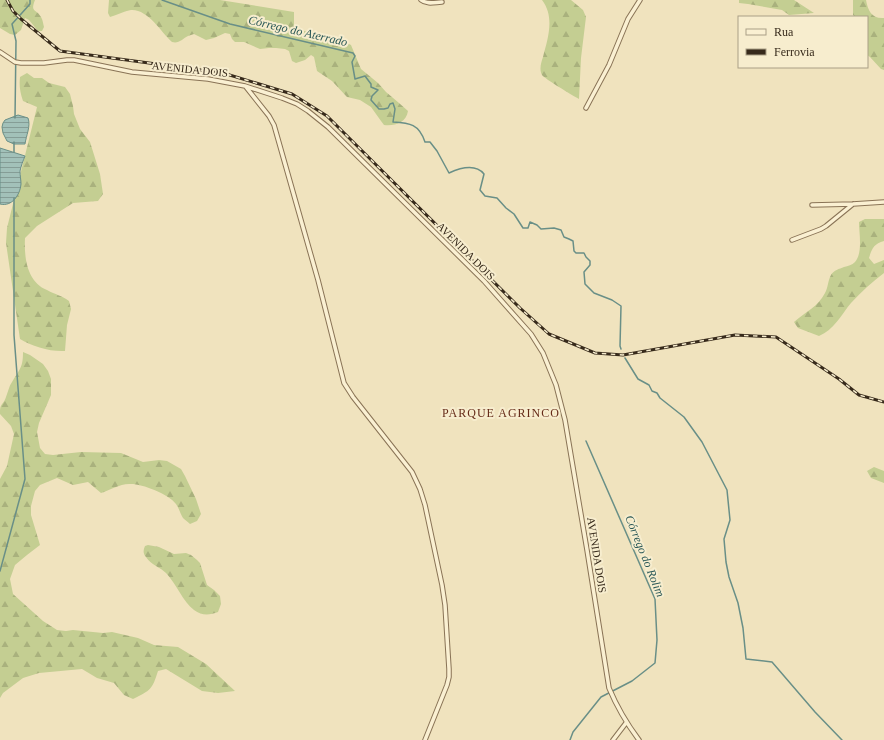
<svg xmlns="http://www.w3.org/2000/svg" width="884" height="740" viewBox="0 0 884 740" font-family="'Times New Roman',serif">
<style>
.forest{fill:url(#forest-firs)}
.water{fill:url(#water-rules);stroke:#698f87}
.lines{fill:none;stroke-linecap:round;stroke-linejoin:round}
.stream{stroke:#698f87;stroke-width:1.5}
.minor-casing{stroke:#897356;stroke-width:5.5}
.minor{stroke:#faf0d2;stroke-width:3.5}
.rail-casing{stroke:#372a1b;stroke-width:3}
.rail{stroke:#f7edce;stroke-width:1.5;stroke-dasharray:4.5;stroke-linecap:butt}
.labels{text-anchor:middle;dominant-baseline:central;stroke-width:4;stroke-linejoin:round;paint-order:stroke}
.street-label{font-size:11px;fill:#372a1b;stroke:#f7edce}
.water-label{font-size:12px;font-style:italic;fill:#2a5857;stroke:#f7edce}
.neighbourhood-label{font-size:12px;letter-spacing:1px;fill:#662c19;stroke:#f7edce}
</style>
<defs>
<pattern id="forest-firs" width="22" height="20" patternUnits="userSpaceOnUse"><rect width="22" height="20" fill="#c4ce92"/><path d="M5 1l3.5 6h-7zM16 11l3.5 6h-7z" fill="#a9b17d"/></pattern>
<pattern id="water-rules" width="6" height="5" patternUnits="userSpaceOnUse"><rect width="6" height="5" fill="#a2c1b9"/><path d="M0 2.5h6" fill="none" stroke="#859d96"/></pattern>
</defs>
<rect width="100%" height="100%" fill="#f0e3be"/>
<!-- forest -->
<path class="forest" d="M0,0h35c-5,13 1,8 6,17 2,3 2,7 3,10l-2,4h-4l-9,-11 -4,-2 -4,12 -6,5 -5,-1 -10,-6z
M109,0h111l74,12v16l53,15 4,2 10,24 17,14 8,9 13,11 9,8c-2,12 -13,15 -24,14l-3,-4 -10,-14 -11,-7 -13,-3 -15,-16 -15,-10 -3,-14 -3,-2 -6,5 -9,3 -4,-2 -3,-10 -4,-2 -9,-1h-7l-9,1 -16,-7h-9l-3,-3 -2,-5 -5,-1 -11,5 -8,2 -12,-6c-2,1 -4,1 -6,2 -6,3 -9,8 -16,6 -11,-10 -24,-33 -41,-32 -7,1 -14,5 -21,7l-2,-4z
M542,0h29l12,10 3,7 -5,41 -2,41c-7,-4 -34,-20 -37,-24 -3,-6 -1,-12 1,-18 5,-19 12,-40 -1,-57z
M739,0h55l20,13 -25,2 -7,-5 -34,-6 -9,-1z
M853,0h13c2,11 6,19 18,18v52l-3,-1 -11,-12 -3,-2v-38h-12l-2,-2z
M27,73l7,5h8l7,5 16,4 5,7 3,12 1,8 6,15 10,13 10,32 3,20 -5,7 -25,2 -36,23 -12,12c-1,20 2,44 22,52 9,5 14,5 22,11l2,8 -4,16 -2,26c-15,1 -33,-5 -45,-12l-14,-96 1,-15 30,-121 -14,-6c-3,-9 -4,-15 -3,-24z
M865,219h19v22c-10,3 -12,7 -15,17l5,6 10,-4v13c-12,9 -23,19 -33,30 -10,12 -17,27 -32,33l-21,-8 -4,-6c11,-10 24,-15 31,-29 3,-5 3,-13 6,-18 3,-5 8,-6 13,-8 4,-1 8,-2 11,-5 8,-9 4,-29 4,-40z
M23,352l7,3 13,9 5,7 3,8v16l-12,28 -2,9 3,16 5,6 8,1 28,-3 40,1 22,9 16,-2 8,1 14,8 4,7 11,23 5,15 -4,7 -7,3c-2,-2 -5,-4 -7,-6 -3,-5 -4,-10 -7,-14 -7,-10 -34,-20 -45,-20 -10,-1 -21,6 -30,9l-13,-11 -15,3 -16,-7 -17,7 -5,6 -4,15v9l9,30 -13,10 -12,10 -5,14 3,15 30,27 14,9 9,1 7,-1 30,3 9,-1 26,6 16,7 24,2 28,17 29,27 -17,2 -16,-2 -36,-22 -8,2c-6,19 -7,19 -25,28l-9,-4 -10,-12 -17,-5 -15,-9 -43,4 -16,5 -20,15 -3,5v-219l7,-13 7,-32 -3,-8 -11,-12c0,-12 3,-8 6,-17 2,-5 3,-11 6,-15 8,-13 11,-15 11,-30z
M874,467l10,4v12l-13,-5 -4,-7z
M148,545l11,2 15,7 12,-1 5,2 6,5 3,3 7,22 7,5 6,6 1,8 -3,8c-8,3 -16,4 -24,-2 -11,-8 -18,-27 -28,-37 -6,-6 -15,-8 -20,-16 -3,-3 -3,-7 -1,-11z"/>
<!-- water -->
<path class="water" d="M18,115l10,3c3,8 -2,18 -3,26h-11l-7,-3 -4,-8 -1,-6 1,-4 2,-3z
M0,148l25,8c-2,5 -4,10 -5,15 0,5 1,9 1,13 -1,11 -9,23 -21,20z"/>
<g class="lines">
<!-- stream -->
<path class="stream" d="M162,0l68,24 123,29 2,3 -3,6 3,17 10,-3 6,8v3l7,3 -6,6 -1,4 8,9h5l4,-1 2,-4 3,-1 2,6 -2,13c17,1 26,2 32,20h5l7,9 12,22c11,-5 26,-10 35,1l-4,16 5,6 12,2 9,10 8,6 9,14h5l2,-6 7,3 4,4 13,-1 7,2 3,7 5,2 4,2 1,10 2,2h8l2,4 4,4v4l-6,7 1,12 9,9 18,7 9,6 -1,40 1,3
M15,118l1,-77 -4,-17 18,-20v-4
M14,152v-10
M625,358l13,21 11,6 3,6 5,2 3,5 24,19 18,25 25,48 3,30 -6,19 2,23 3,15 9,26 5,25 3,31 26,3 43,50 27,28
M0,571l25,-92 -11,-144v-137
M570,740l3,-8 28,-35 31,-16 23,-18 2,-23 -2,-41 -69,-158"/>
<!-- minor casing -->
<g class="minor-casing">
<path id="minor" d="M421,0c6,5 15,2 21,2
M0,52l15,10 6,1h23l23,-3h7l58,12 76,7 37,7 37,12 15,6 11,7 20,16 156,154 47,53 12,19 13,32 9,35 22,130 22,138c8,19 18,36 30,52
M246,87l23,29 5,9 44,155 26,103 9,14 59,75 8,17 5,16 17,80 3,20 4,64v8l-2,8 -22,55
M586,108l23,-43 19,-46 12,-19
M812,205l41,-1 31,-2
M792,240l29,-11 5,-3 27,-22
M613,740l13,-17"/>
</g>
<!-- minor -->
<use href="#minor" class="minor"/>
<!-- rail casing -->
<g class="rail-casing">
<path id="rail" d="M7,0l6,11 8,8 39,32 163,22 69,21 35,22 193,192 29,26 46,19 28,2 112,-20 41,2 63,42 20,16 25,7"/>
</g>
<!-- rail -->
<use href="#rail" class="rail"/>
</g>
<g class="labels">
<!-- street labels -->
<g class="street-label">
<text transform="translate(190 69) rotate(6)">AVENIDA DOIS</text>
<text transform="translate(466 251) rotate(45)">AVENIDA DOIS</text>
<text transform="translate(597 555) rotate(81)">AVENIDA DOIS</text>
</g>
<!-- water labels -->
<g class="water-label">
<text transform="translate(298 31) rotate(13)">Córrego do Aterrado</text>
<text transform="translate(645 556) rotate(68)">Córrego do Rolim</text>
</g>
<!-- neighbourhood labels -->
<g class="neighbourhood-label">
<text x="501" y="413">PARQUE AGRINCO</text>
</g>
</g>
<!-- legend -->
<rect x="738" y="16" width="130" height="52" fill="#f7edce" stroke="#aa9f86"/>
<rect x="746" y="29" width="20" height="6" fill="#faf0d2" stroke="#aa9f86"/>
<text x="774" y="36" font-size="12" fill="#372a1b">Rua</text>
<rect x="746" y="49" width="20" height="6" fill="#372a1b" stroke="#aa9f86"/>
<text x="774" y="56" font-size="12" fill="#372a1b">Ferrovia</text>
</svg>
